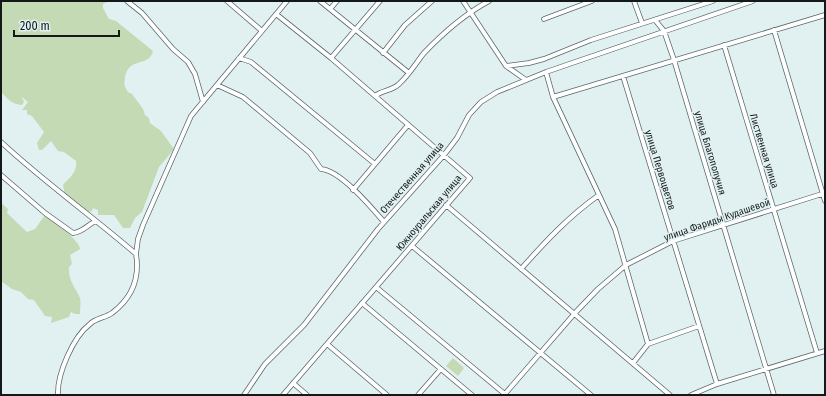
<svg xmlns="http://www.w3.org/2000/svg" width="826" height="396" viewBox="0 0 826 396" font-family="'Fira Sans Condensed',sans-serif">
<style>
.green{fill:#c4dab5}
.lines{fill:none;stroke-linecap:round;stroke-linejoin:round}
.minor-casing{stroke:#5a6769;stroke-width:5.5}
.minor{stroke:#fff;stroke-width:4}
.labels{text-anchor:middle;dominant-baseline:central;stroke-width:3;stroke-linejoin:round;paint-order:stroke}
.street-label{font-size:10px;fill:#131819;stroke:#e1f1f2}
</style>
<rect width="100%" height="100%" fill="#e1f1f2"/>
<!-- green -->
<path class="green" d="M1,1h108l-6,3v4l6,11 7,2 37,30c-4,17 -24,5 -28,26 -1,8 -1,9 3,15l4,2 11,15 2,6 4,3 1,5 11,8 13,18 -15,18 -17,45 -7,6 -5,10h-7l-9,-13h-16v-5l-5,-2 -1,3 -4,1 -23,-17 -2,-10c6,-7 15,-13 13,-24l-12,-9 -6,-1 -7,-10 -9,9h-3l-2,-7 7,-11 -12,-16 -5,-2v-4h-5l6,-8 -6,-5 2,5 -2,3c-11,-1 -14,-6 -21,-13z
M1,203l7,6 -1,4 20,19 8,-3 10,-14c8,4 35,26 35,34l-10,6 2,9 -3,3c-1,13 6,20 11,31 1,4 0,11 0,16h-5l-4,-2 -2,5 -18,6 1,-6 -7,-1 -11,-16 -6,-1 -7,-7 -9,-3 -11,-8z
M453,358l11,10 -6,8 -12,-10z"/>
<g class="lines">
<!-- minor casing -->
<g class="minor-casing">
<path id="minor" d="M127,1l15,12 31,36 15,13 7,12 8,28
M227,1l35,30
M320,1l89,72
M463,1l43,65 20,14
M634,1l8,22
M330,9l7,-8
M276,14l55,44 139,120 -187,217
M544,19l48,-18
M655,20l9,11 10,29 100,335
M774,30l51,171
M724,45l93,308
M383,53l22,-28 27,-24
M239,58l12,4 124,102
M331,58l49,-57
M506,66l23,-3 15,-4 47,-19 122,-39
M546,72l7,25 62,132 33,115
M623,76l94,308
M217,85l26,12 67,56 11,16c19,1 50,38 63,53
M375,96c7,-6 17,-5 24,-12 10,-9 17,-21 25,-31 19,-20 41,-39 65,-52
M553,97l272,-82
M1,142c43,40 91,74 135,112 4,24 -4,44 -24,59 -7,5 -16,5 -22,11 -17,13 -33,50 -32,71
M1,175l44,38 28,20c10,-1 14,-8 23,-12
M353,190l55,-65
M446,205l224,190
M412,246l179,149
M136,254l2,-15 5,-14 48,-109 96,-115
M521,269c24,-27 48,-53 78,-74
M376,287l130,108
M362,303l110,92
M327,344l60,51
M633,363l15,-19 51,-18
M293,383l14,12
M244,395l21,-31 39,-39 74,-96 66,-74 13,-17 12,-23 12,-13 16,-10 49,-20 207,-71
M418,395l22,-25
M504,395l71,-82 23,-24 28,-24 47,-24 152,-48
M691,395l26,-11 108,-33"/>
</g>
<!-- minor -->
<use href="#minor" class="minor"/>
</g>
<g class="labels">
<!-- street labels -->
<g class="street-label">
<text transform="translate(764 151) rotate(73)">Лиственная улица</text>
<text transform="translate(710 153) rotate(73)">улица Благополучия</text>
<text transform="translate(660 170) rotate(73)">улица Первоцветов</text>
<text transform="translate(412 178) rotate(-49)">Отечественная улица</text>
<text transform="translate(429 213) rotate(-50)">Южноуральская улица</text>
<text transform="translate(717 220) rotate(-19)">улица Фариды Кудашевой</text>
</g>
</g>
<!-- border -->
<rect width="826" height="396" fill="none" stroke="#131819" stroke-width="4"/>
<!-- scale -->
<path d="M14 30v6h105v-6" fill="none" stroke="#131819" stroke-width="2"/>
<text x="20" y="30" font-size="12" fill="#131819" stroke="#e1f1f2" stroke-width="3" paint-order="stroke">200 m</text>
</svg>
